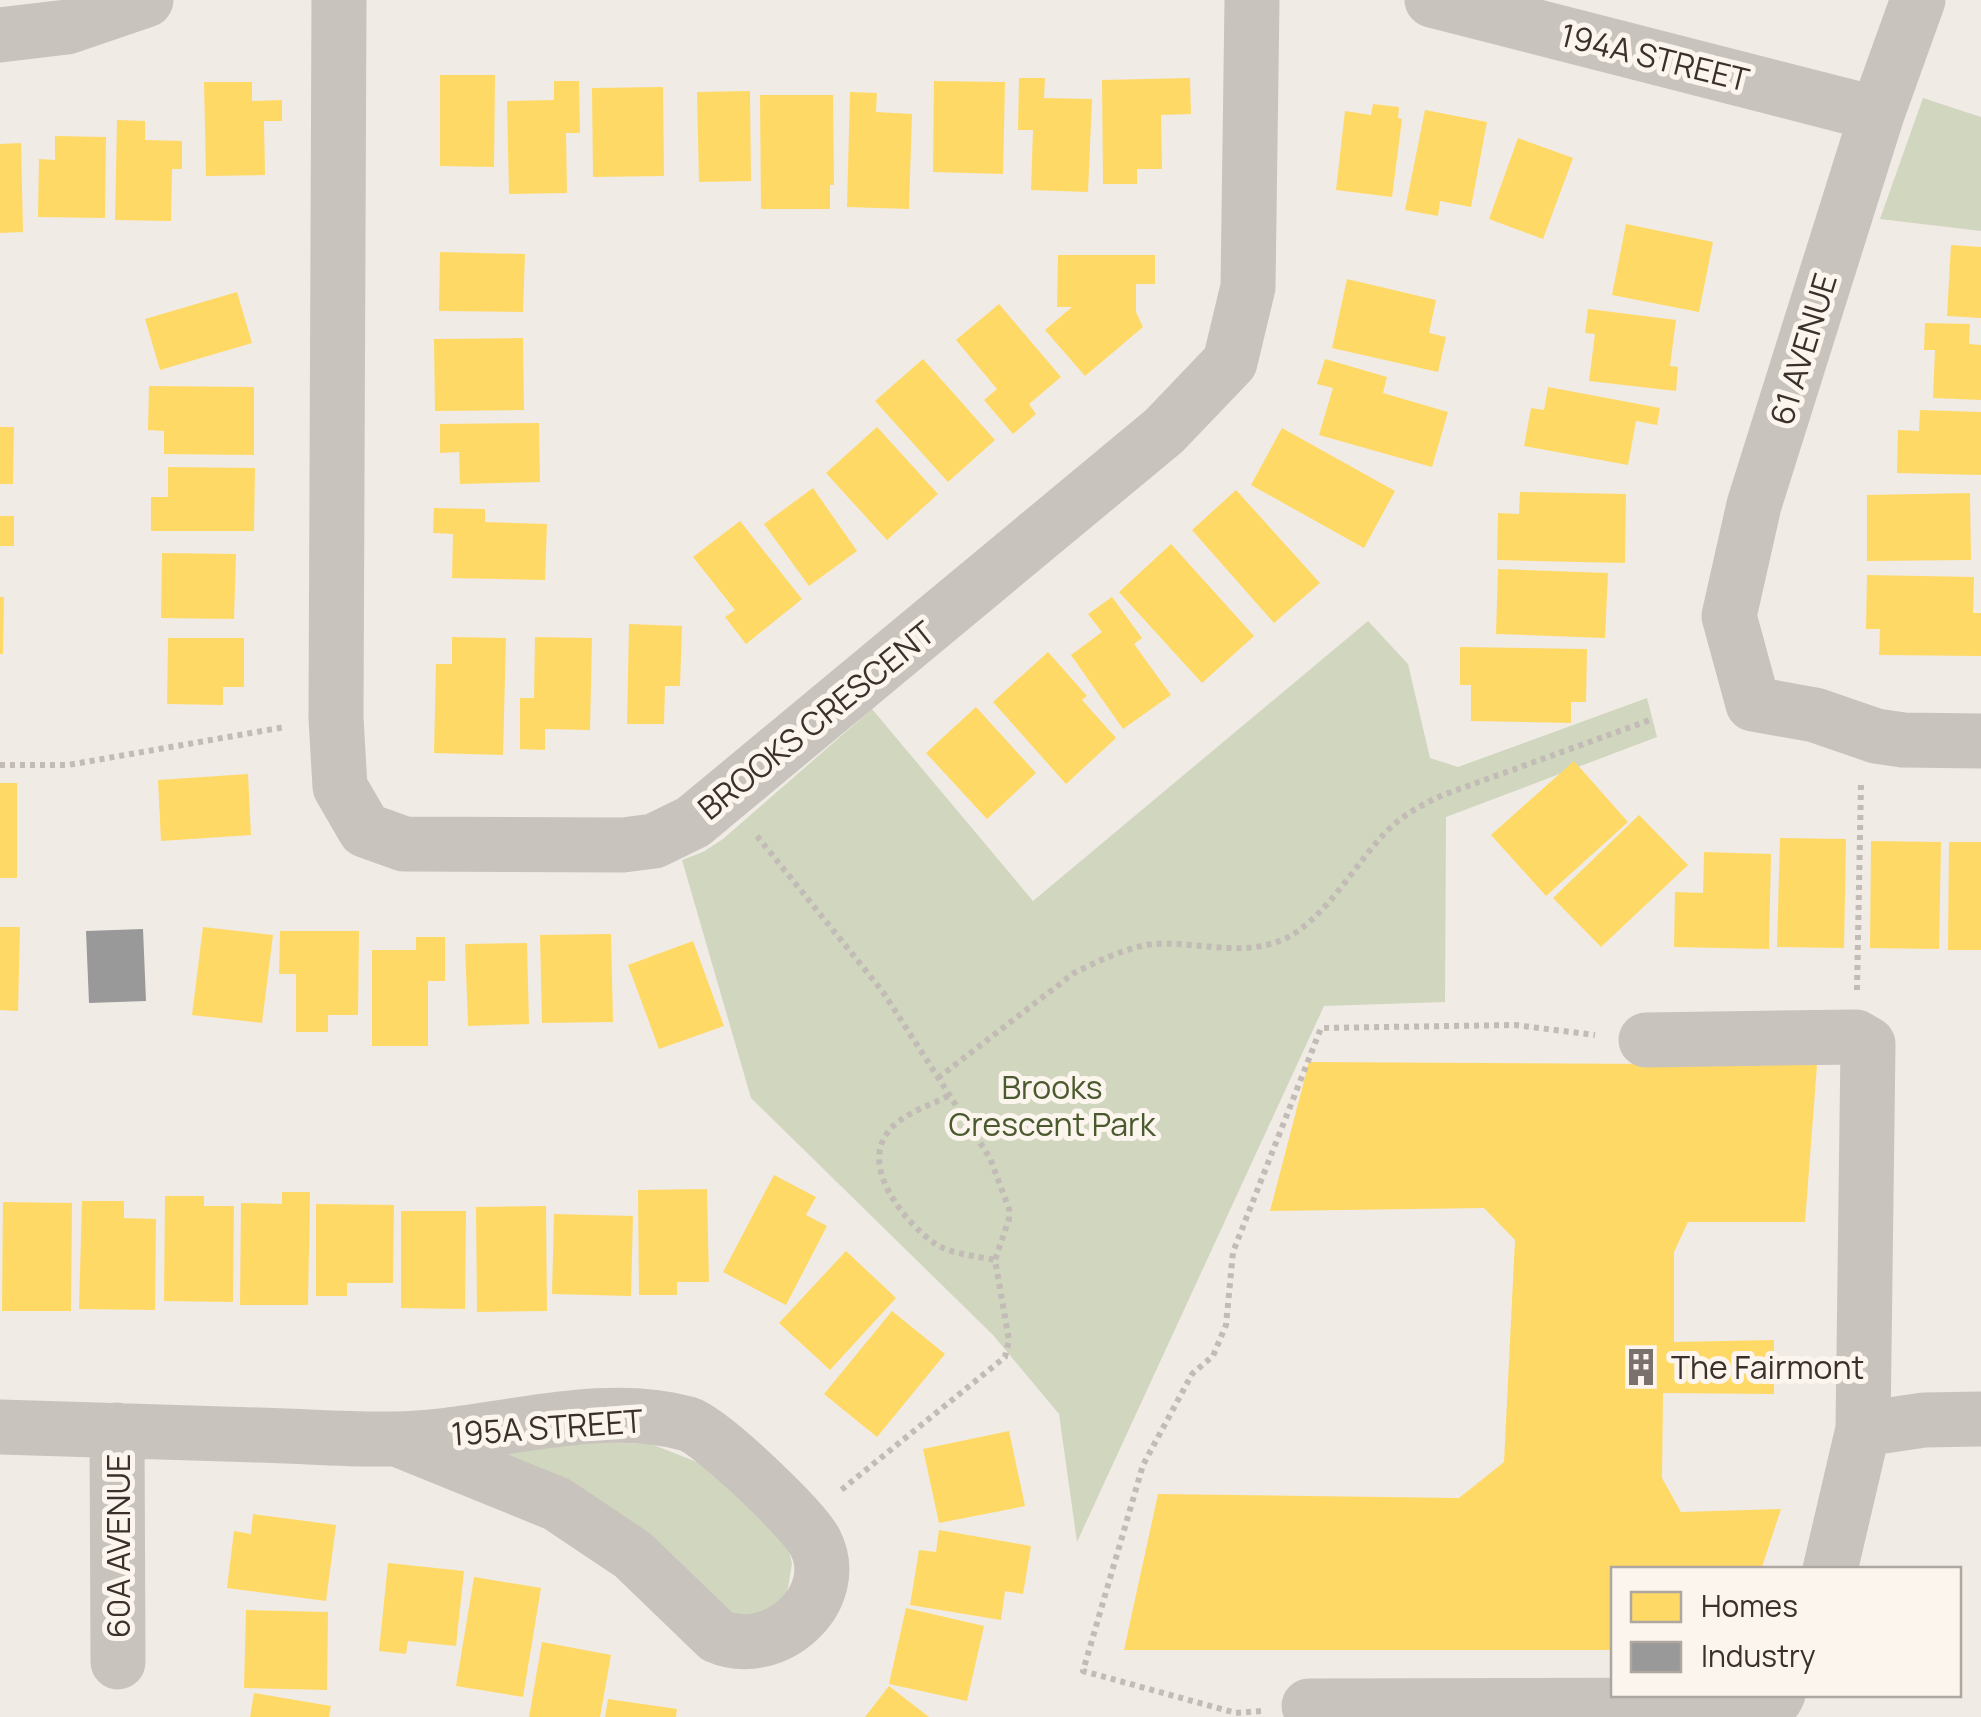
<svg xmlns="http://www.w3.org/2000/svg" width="1981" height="1717" viewBox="0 0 1981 1717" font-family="Manrope,sans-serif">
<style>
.green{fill:#d1d6bf}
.homes{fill:#ffd966}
.industry{fill:#999}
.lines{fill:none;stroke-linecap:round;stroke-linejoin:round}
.path{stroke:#c2bbb6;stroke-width:6;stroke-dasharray:5 5;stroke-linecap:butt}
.minor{stroke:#c9c3be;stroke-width:55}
.labels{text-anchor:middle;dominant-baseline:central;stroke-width:10;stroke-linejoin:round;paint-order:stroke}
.street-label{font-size:32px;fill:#3b302b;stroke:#fbf5ee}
.park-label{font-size:32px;fill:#4a5a2e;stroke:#fbf5ee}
.poi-label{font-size:32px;fill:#3b302b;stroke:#fbf5ee;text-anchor:start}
</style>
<rect width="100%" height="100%" fill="#f0ebe5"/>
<!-- green -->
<path class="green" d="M1923,98l58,19v114l-101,-12z
M1368,621l40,43 22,94 28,9 189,-69 10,39 -211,80 -1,185 -121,4 -247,536 -18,-128 -66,-79 -242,-237 -69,-238 21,-8 20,-13 149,-130 161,192z
M538,1440l113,4 51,20 85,77 5,23 -7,41 -52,16 -248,-175z"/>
<!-- homes -->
<path class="homes" d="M440,75h55l-1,92 -54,-1z
M1019,78h26l-1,20 48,1 -4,93 -57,-2 2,-60h-15z
M1190,78l1,36 -30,1 1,54h-25v15h-34l-1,-104z
M554,81h25l1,52h-14l1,60 -58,1 -2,-93 47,-1z
M934,81l71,1 -2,92 -70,-2z
M204,82h48v19l30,-1v21h-18l1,54 -59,1z
M663,87l1,89 -71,1 -1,-89z
M750,91l1,90 -52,1 -2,-90z
M850,92l27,1 -1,19 36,2 -3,95 -62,-2z
M760,95h73l1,90h-4v24h-69z
M1373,104l26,3 -1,11 4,1 -10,78 -56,-7 9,-79 26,4z
M1425,110l62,12 -16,85 -31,-6 -2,15 -33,-6z
M117,120l28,1v19l37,1v28h-10l-1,52 -56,-1z
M55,136l51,1 -1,81 -67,-1 1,-58 16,1z
M1518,138l55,20 -30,81 -54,-20z
M21,143l2,89 -23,1v-89z
M1626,224l87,18 -14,70 -87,-17z
M1951,245l30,2v71l-34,-2z
M440,252l85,2 -2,58 -84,-1z
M1058,255h97v29h-19v28l7,15 -58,49 -40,-46 27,-23h-15z
M1347,279l89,21 -7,33 17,4 -8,35 -106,-24z
M237,292l15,51 -92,27 -15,-51z
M999,304l62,73 -32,27 7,10 -23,20 -29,-34 13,-11 -41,-49z
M1588,309l88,11 -6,46 8,1 -2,24 -87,-10 6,-47 -10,-1z
M1925,323l45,1 -1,20 12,1v55l-48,-2 2,-48h-11z
M523,338l1,72 -89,1 -1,-72z
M923,359l72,81 -47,42 -73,-81z
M1325,359l62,18 -4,16 65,19 -16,55 -113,-32 14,-47 -16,-4z
M149,386l105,1v68l-90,-1v-23l-16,-1z
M1548,387l112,21 -3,17 -21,-4 -8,44 -104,-19 7,-38 13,2z
M1920,410l61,2v63l-84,-2 1,-43 21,1z
M539,423l1,59 -80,2 -1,-32 -19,1v-29z
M0,427h14l-1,57h-13z
M877,427l61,67 -51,46 -61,-67z
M1282,428l113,63 -31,57 -113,-63z
M168,467l87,1 -1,63h-103v-34h17z
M813,488l44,63 -48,35 -45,-62z
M1236,490l84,93 -46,40 -82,-93z
M1520,492l106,2 -1,69 -128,-3 1,-47 21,1z
M1970,493l1,67 -104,1v-66z
M434,508l51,1v13l62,2 -2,56 -93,-2 1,-44 -20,-1z
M0,516h14v30h-14z
M740,521l62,78 -56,45 -21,-27 10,-7 -42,-53z
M1171,544l83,92 -52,47 -83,-91z
M162,553l74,1 -2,65 -73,-1z
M1498,569l110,4 -3,65 -109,-4z
M1867,575l107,2 -1,36h8v43l-102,-1 1,-26h-14z
M0,597h4l-1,57h-3z
M1112,597l30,41 -8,6 37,51 -48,34 -52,-74 31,-23 -14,-18z
M629,624l53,2 -2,60h-15l-1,38h-37z
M452,637l54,1 -3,117 -69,-2 2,-89h16z
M535,637l57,1 -2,92 -45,-1v21l-25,-1v-51h14z
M168,638h76v49h-21v18l-56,-1z
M1460,647l127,2 -1,53h-15v21l-100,-2v-36h-11z
M1048,652l39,44 -5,4 34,38 -50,46 -73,-82z
M976,707l60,66 -49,46 -61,-66z
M1574,761l54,61 -82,74 -55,-61z
M248,774l3,61 -90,6 -3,-61z
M0,783h17v95h-17z
M1639,815l49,50 -87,82 -48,-49z
M1780,838l66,1 -2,109 -67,-1z
M1871,841l70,1 -2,107 -69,-1z
M1949,842h32v108h-33z
M1704,852l67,2 -2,95 -95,-2 1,-55 28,1z
M0,927h20l-2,84 -18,-1z
M203,927l70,8 -11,88 -70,-8z
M280,931h79l-1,84h-30v17h-32v-58h-17z
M611,934l2,88 -71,1 -2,-88z
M416,937h29v44h-17v65h-56v-96h44z
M693,941l31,85 -65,23 -31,-84z
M527,943l2,81 -61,2 -3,-82z
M1309,1062l508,3 -12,157h-117l-14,30v90l100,-2v54l-111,-1 -1,85 19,34 100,-3 -20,61h-147v80h-490l34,-156 301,4 45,-36 11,-222 -31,-32 -214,3z
M774,1175l42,22 -10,18 21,11 -41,79 -63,-33z
M707,1189l2,93h-32v13h-38l-1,-105z
M282,1192h28l-2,113h-68l1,-102 41,1z
M165,1196h39v10h30l-1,96 -69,-1z
M82,1201h42v17l32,1 -1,91 -76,-1z
M3,1202l69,1 -1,108h-69z
M316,1204l78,1 -1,78h-46v13h-31z
M546,1206l1,105 -70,1 -1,-105z
M401,1211h65l-1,98 -64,-1z
M554,1214l79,2 -2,80 -79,-2z
M846,1251l50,47 -66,72 -51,-47z
M892,1311l53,43 -68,83 -53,-43z
M1009,1431l16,75 -86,17 -16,-74z
M253,1514l83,11 -10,76 -99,-13 7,-57 17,3z
M939,1530l92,16 -8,48 -18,-3 -4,29 -91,-15 9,-55 17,2z
M388,1563l76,8 -8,75 -48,-5 -2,13 -27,-3z
M474,1577l67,11 -18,109 -67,-11z
M906,1608l78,18 -17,75 -78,-17z
M246,1610l82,2 -1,78 -83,-2z
M542,1642l69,13 -11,62h-71z
M889,1686l40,31h-64z
M254,1693l77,13 -2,11h-79z
M608,1699l69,10 -1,8h-71z"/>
<!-- industry -->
<path class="industry" d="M143,929l3,72 -57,2 -3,-72z"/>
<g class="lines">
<!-- path -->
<path class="path" d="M0,765h68l217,-38
M757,836l126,156 107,166 19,51v10l-14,41 14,80 -4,17 -165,134
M1857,990l4,-207
M938,1078l136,-105c24,-12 53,-26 80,-29 44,-3 88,14 130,-5 40,-18 71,-75 101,-106 16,-17 36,-28 58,-38l207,-75
M948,1096c-19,10 -47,18 -60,36 -28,36 17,90 46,111 16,11 42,13 61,17
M1261,1711l-25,2 -153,-42 60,-206 49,-91 21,-18 13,-31 7,-73 88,-224 194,-3 80,10"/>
<!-- minor -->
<path class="minor" d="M339,0l-3,718 4,69 25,43 39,14 219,1 31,-4 39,-19 471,-391 66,-69 18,-75 4,-287
M1432,0l445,114
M1918,0l-41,114 -123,391 -25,111 24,88 62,11 61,21 27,4 78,1
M0,35l67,-8 79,-27
M1646,1040l210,-3 12,7 -5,385 -33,141
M0,1427c86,3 172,5 258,8 45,1 91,5 136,4 93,-1 203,-41 294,-15 23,7 115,95 127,118 29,56 -40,119 -98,94l-84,-81 -76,-51 -160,-65
M1863,1429l61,-9 57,-1
M117,1430l1,232
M1309,1706l399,-1 67,-6 3,-5"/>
</g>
<!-- icons -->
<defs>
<g id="building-bare" transform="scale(3)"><path d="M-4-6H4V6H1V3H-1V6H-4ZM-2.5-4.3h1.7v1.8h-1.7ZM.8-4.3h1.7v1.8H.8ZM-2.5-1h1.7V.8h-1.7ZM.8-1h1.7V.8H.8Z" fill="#7a716c" stroke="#fbf5ee" stroke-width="2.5" paint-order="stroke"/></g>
</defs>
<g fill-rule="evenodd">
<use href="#building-bare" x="1641" y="1367"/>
</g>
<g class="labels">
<!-- street labels -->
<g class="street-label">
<text transform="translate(1655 57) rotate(14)">194A STREET</text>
<text transform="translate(1803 349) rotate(-73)">61 AVENUE</text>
<text transform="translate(816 720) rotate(-39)">BROOKS CRESCENT</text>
<text transform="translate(547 1427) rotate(-4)">195A STREET</text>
<text transform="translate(118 1546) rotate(-90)">60A AVENUE</text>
</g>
<!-- park labels -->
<g class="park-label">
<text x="1052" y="1087">Brooks<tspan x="1052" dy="37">Crescent Park</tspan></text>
</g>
<!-- poi labels -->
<g class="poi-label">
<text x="1671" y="1367">The Fairmont</text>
</g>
</g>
<!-- legend -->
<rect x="1611" y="1567" width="350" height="130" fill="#fbf5ee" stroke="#aea6a0" stroke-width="2.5"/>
<rect x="1631" y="1592" width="50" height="30" fill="#ffd966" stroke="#aea6a0" stroke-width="2.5"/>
<text x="1701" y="1617" font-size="30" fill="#3b302b">Homes</text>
<rect x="1631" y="1642" width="50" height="30" fill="#999999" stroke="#aea6a0" stroke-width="2.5"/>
<text x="1701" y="1667" font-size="30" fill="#3b302b">Industry</text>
</svg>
